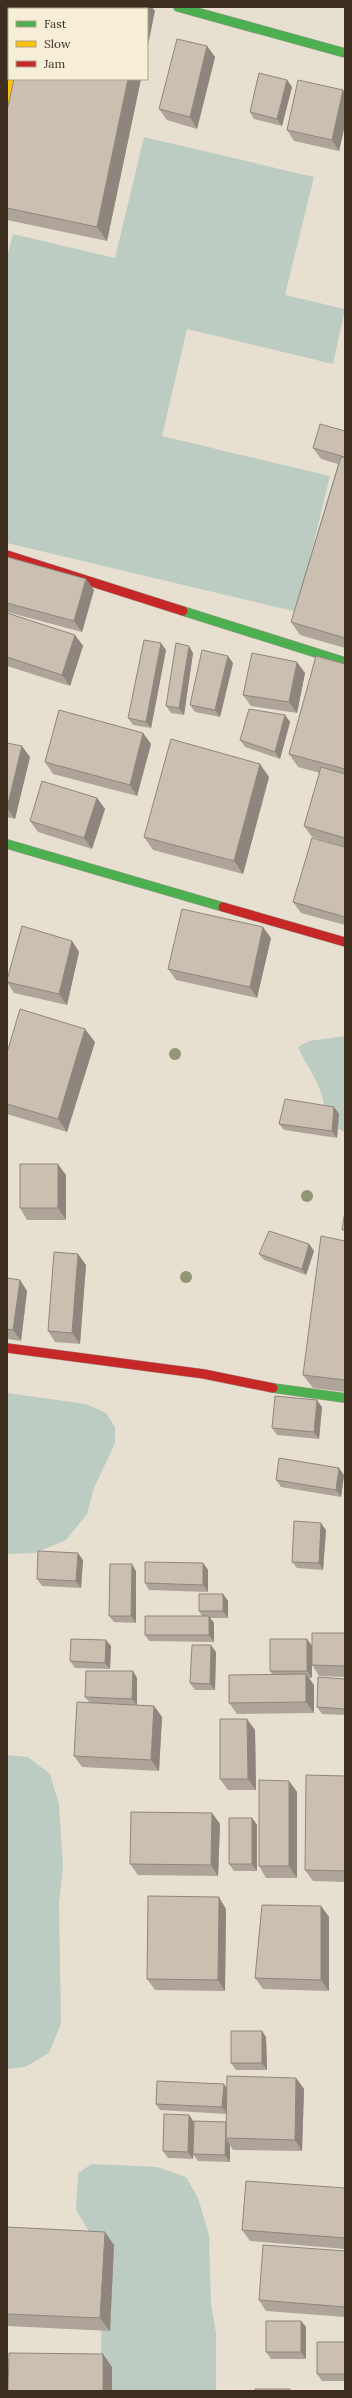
<svg xmlns="http://www.w3.org/2000/svg" width="352" height="2398" viewBox="0 0 352 2398" font-family="Lora,serif">
<style>
.water{fill:#bcccc2}
.lines{fill:none;stroke-linecap:round;stroke-linejoin:round}
.street-casing{stroke:#ada599;stroke-width:23}
.fast-casing{stroke:#9c958a;stroke-width:10}
.slow-casing{stroke:#9c958a;stroke-width:10}
.jam-casing{stroke:#9c958a;stroke-width:10}
.street{stroke:#efebe3;stroke-width:22}
.fast{stroke:#4caf50;stroke-width:9}
.slow{stroke:#ffc107;stroke-width:9}
.jam{stroke:#c62828;stroke-width:9}
.tree{fill:#929673}
.wall{fill:#afa499}
.shaded-wall{fill:#8e867d}
.building{fill:#cbbfb2;stroke:#8e867d}
</style>
<rect width="100%" height="100%" fill="#e7e0d1"/>
<!-- water -->
<path class="water" d="M144,137l170,40 -29,118 60,14 -12,55 -146,-35 -25,107 168,40 -33,136 -290,-69v-286l6,-23 102,24z
M345,1036v96c-27,-11 -16,-21 -25,-42 -5,-15 -16,-28 -22,-43l11,-6z
M7,1393l79,11 20,9 9,14v16l-21,45 -7,26 -21,26 -31,13 -28,1z
M7,1755l21,2 22,17 9,30 4,63 -4,36 2,121 -12,29 -24,14 -18,2z
M92,2164l65,3 29,10 12,21 11,37 2,68 5,30v58h-118l3,-23 1,-100 -6,-25 -20,-33 2,-37z"/>
<g class="lines">
<!-- street casing -->
<g class="street-casing">
<path id="street" d="M27,9l1,-2"/>
</g>
<!-- fast casing -->
<g class="fast-casing">
<path id="fast" d="M178,7l167,46
M183,611l162,51
M7,844l216,63
M273,1388l72,10"/>
</g>
<!-- slow casing -->
<g class="slow-casing">
<path id="slow" d="M7,111l6,-32"/>
</g>
<!-- jam casing -->
<g class="jam-casing">
<path id="jam" d="M7,555l176,56
M223,907l122,35
M7,1348l197,26 69,14"/>
</g>
<!-- street -->
<use href="#street" class="street"/>
<!-- fast -->
<use href="#fast" class="fast"/>
<!-- slow -->
<use href="#slow" class="slow"/>
<!-- jam -->
<use href="#jam" class="jam"/>
</g>
<!-- trees -->
<g class="tree">
<circle cx="175" cy="1054" r="6"/>
<circle cx="307" cy="1196" r="6"/>
<circle cx="186" cy="1277" r="6"/>
</g>
<!-- wall -->
<path class="wall" d="M7,7h12l-1,2h-9v10l-2,-1z
M207,46l8,11 -18,72 -30,-9 -8,-11z
M14,79h127l-34,162 -100,-21v-109z
M287,80l5,7 -10,39 -28,-7 -4,-7z
M343,90l2,3v32l-6,26 -45,-10 -7,-11z
M345,431v217l-45,-13 -9,-13 47,-158 -17,-5 -8,-11z
M7,557l79,22 8,11 -12,42 -75,-20z
M7,613l68,22 8,11 -13,40 -63,-20z
M166,650l-15,78 -18,-3 -5,-7z
M193,653l-9,62 -13,-2 -5,-7z
M233,663l-13,54 -25,-5 -5,-7z
M345,664v183l-33,-10 -8,-11 16,-53 -22,-6 -9,-13z
M305,673l-8,40 -46,-7 -8,-11z
M285,715l5,7 -10,37 -35,-12 -5,-7z
M143,733l8,11 -14,52 -84,-22 -8,-12z
M7,743l23,14 -15,62 -8,-2z
M269,777l-26,97 -90,-24 -9,-13z
M97,798l8,11 -13,40 -54,-17 -8,-11z
M345,847v78l-44,-12 -8,-11z
M271,938l-14,60 -81,-18 -8,-11z
M72,941l7,11 -12,53 -53,-12 -7,-11z
M95,1042l-28,90 -60,-18v-61z
M334,1107l5,7 -2,24 -53,-8 -5,-6z
M66,1175v45h-39l-7,-12z
M345,1241v151l-32,-4 -10,-13z
M309,1244l5,7 -8,24 -42,-15 -5,-6z
M78,1254l8,11 -6,79 -25,-2 -7,-11z
M7,1278l13,2 7,11 -6,50 -14,-2z
M322,1407l-3,32 -42,-4 -5,-7z
M344,1475l-3,22 -60,-10 -5,-7z
M326,1530l-3,40 -26,-2 -5,-6z
M83,1560l-2,28 -39,-2 -5,-7z
M203,1563l5,7v22l-59,-2 -4,-7z
M136,1571v52l-22,-1 -5,-6z
M223,1594l5,7v17h-18l4,5v19l-65,-1 -4,-6 57,-19 -3,-5z
M345,1633v44l-26,-1 -7,-11z
M307,1639l5,7v32h-3l5,7v28l-77,1 -8,-11 43,-29 -2,-3z
M111,1646l-1,23 -35,-1 -5,-7z
M216,1652l-1,38h-20l-5,-7z
M133,1671l4,7v27l17,1 8,11 -3,54 -77,-4 -8,-11 15,-54 -4,-5z
M345,1679v36l-23,-1 -5,-7z
M255,1730l1,60h-28l-8,-11z
M345,1776v106l-32,-1 -8,-11z
M289,1781l8,11v86h-31l-7,-12z
M212,1813l8,11 -2,52 -80,-1 -8,-11z
M252,1818l5,7v46h-23l-5,-7z
M321,1906l8,11v74l-66,-2 -8,-11z
M226,1909l-1,82 -70,-1 -8,-11z
M262,2031l4,6 1,33h-31l-5,-7z
M296,2078l8,11 -2,62 -69,-1 -3,-5v17l-32,-1 -5,-7 33,-32v-8l-66,-4 -4,-6 71,-16z
M189,2115l5,7 -1,37 -25,-1 -5,-7z
M345,2188v61l-95,-8 -8,-11z
M7,2227l107,18 -4,86 -103,-5z
M345,2251v66l-79,-6 -7,-11z
M301,2321l5,6v32h-35l-5,-7z
M345,2342v39h-23l-5,-7z"/>
<!-- shaded-wall -->
<path class="shaded-wall" d="M13,7h6l-1,2h-6z
M143,7h9l3,4 -8,39v-41h-4z
M207,46l8,11 -18,72 -7,-12z
M7,65l2,2 -2,7z
M128,79h13l-34,162 -10,-14z
M287,80l5,7 -10,39 -5,-7z
M343,90l2,3v32l-6,26 -7,-11z
M86,579l8,11 -12,42 -8,-11z
M75,635l8,11 -13,40 -8,-11z
M161,643l5,7 -15,78 -5,-6z
M189,646l4,7 -9,62 -5,-7z
M228,656l5,7 -13,54 -5,-7z
M297,662l8,11 -8,40 -8,-11z
M285,715l5,7 -10,37 -5,-7z
M143,733l8,11 -14,52 -7,-11z
M22,746l8,11 -15,62 -8,-11z
M260,764l9,13 -26,97 -9,-13z
M97,798l8,11 -13,40 -8,-11z
M263,927l8,11 -14,60 -7,-11z
M72,941l7,11 -12,53 -8,-11z
M85,1029l10,13 -28,90 -9,-13z
M334,1107l5,7 -2,24 -5,-7z
M58,1164l8,11v45l-8,-12z
M309,1244l5,7 -8,24 -4,-6z
M78,1254l8,11 -6,79 -8,-11z
M20,1280l7,11 -6,50 -8,-11z
M317,1400l5,7 -3,32 -5,-7z
M339,1468l5,7 -3,22 -5,-7z
M321,1523l5,7 -3,40 -4,-7z
M78,1553l5,7 -2,28 -5,-7z
M203,1563l5,7v22l-5,-7z
M132,1564l4,7v52l-5,-7z
M223,1594l5,7v17l-5,-7z
M209,1616l5,7v19l-5,-7z
M307,1639l5,7v32l-5,-7z
M106,1640l5,6 -1,23 -5,-6z
M211,1645l5,7 -1,38 -5,-6z
M133,1671l4,7v27l-5,-6z
M306,1674l8,11v28l-8,-11z
M154,1706l8,11 -3,54 -8,-11z
M247,1719l8,11 1,60 -8,-11z
M289,1781l8,11v86l-8,-12z
M212,1813l8,11 -2,52 -7,-11z
M252,1818l5,7v46l-5,-7z
M219,1897l7,12 -1,82 -7,-11z
M321,1906l8,11v74l-8,-11z
M262,2031l4,6 1,33 -5,-7z
M296,2078l8,11 -2,62 -7,-11z
M224,2084l5,7 -2,23 -5,-7z
M189,2115l5,7 -1,37 -5,-7z
M226,2139l4,6v17l-5,-7z
M105,2232l9,13 -4,86 -10,-13z
M301,2321l5,6v32l-5,-7z
M103,2354l9,13v24h-9z"/>
<!-- building -->
<path class="building" d="M7,7h6l-1,2h-3v4h-2z
M29,7h114v2h-114z
M177,39l30,7 -17,71 -31,-8z
M259,73l28,7 -10,39 -27,-7z
M14,79h114l-31,148 -90,-19v-97z
M298,80l45,10 -11,50 -45,-10z
M320,424l25,7v26l-32,-9z
M341,457l4,1v180l-54,-16z
M7,557l79,22 -12,42 -67,-18z
M7,613l68,22 -13,40 -55,-18z
M144,640l17,3 -15,79 -18,-4z
M176,643l13,3 -10,62 -13,-2z
M202,650l26,6 -13,54 -25,-5z
M252,653l45,9 -8,40 -46,-7z
M316,656l29,8v105l-56,-15z
M249,709l36,6 -10,37 -35,-12z
M59,710l84,23 -13,52 -85,-23z
M171,739l89,25 -26,97 -90,-24z
M7,743l15,3 -15,62z
M321,767l24,7v64l-41,-12z
M42,781l55,17 -13,40 -54,-17z
M312,838l33,9v70l-52,-15z
M182,909l81,18 -13,60 -82,-18z
M22,926l50,15 -13,53 -52,-12v-2z
M20,1009l65,20 -27,90 -51,-15v-51z
M285,1099l49,8 -2,24 -53,-7z
M20,1164h38v44h-38z
M345,1211v19h-3z
M269,1231l40,13 -7,25 -43,-15z
M321,1236l24,5v139l-42,-5z
M54,1252l24,2 -6,79 -24,-2z
M7,1278l13,2 -7,50 -6,-1z
M275,1396l42,4 -3,32 -42,-4z
M279,1458l60,10 -3,22 -60,-10z
M294,1521l27,2 -2,40 -27,-1z
M38,1551l40,2 -2,28 -39,-2z
M145,1562l58,1v22l-58,-2z
M110,1564h22l-1,52h-22z
M199,1594h24v17h-24z
M145,1616h64v19h-64z
M312,1633h33v33l-33,-1z
M71,1639l35,1 -1,23 -35,-2z
M270,1639h37v32h-37z
M192,1645h19l-1,39 -20,-1z
M86,1671h47l-1,28 -47,-2z
M306,1674v28l-77,1v-28z
M318,1677l27,2v30l-28,-2z
M77,1702l77,4 -3,54 -77,-4z
M220,1719h27l1,60h-28z
M306,1775l39,1v95l-40,-1z
M259,1780l30,1v85h-30z
M131,1812l81,1 -1,52 -81,-1z
M229,1818h23v46h-23z
M148,1896l71,1 -1,83 -71,-1z
M262,1905l59,1v74l-66,-2z
M231,2031h31v32h-31z
M227,2076l69,2 -1,62 -69,-2z
M157,2081l67,3 -2,23 -66,-3z
M164,2114l25,1 -1,37 -25,-1z
M194,2121l32,1 -1,33 -32,-1z
M246,2181l99,7v50l-103,-8z
M7,2227l98,5 -5,86 -93,-4z
M263,2245l82,6v56l-86,-7z
M266,2321h35v31h-35z
M317,2342h28v32h-28z
M9,2353l94,1v37h-95z
M255,2389h35v2h-35z"/>
<!-- border -->
<rect width="352" height="2398" fill="none" stroke="#3d2e20" stroke-width="16"/>
<!-- legend -->
<rect x="8" y="8" width="140" height="72" fill="#f7eed8" stroke="#ada18e"/>
<rect x="16" y="21" width="20" height="6" fill="#4caf50" stroke="#ada18e"/>
<text x="44" y="28" font-size="12" fill="#3d2e20">Fast</text>
<rect x="16" y="41" width="20" height="6" fill="#ffc107" stroke="#ada18e"/>
<text x="44" y="48" font-size="12" fill="#3d2e20">Slow</text>
<rect x="16" y="61" width="20" height="6" fill="#c62828" stroke="#ada18e"/>
<text x="44" y="68" font-size="12" fill="#3d2e20">Jam</text>
</svg>
